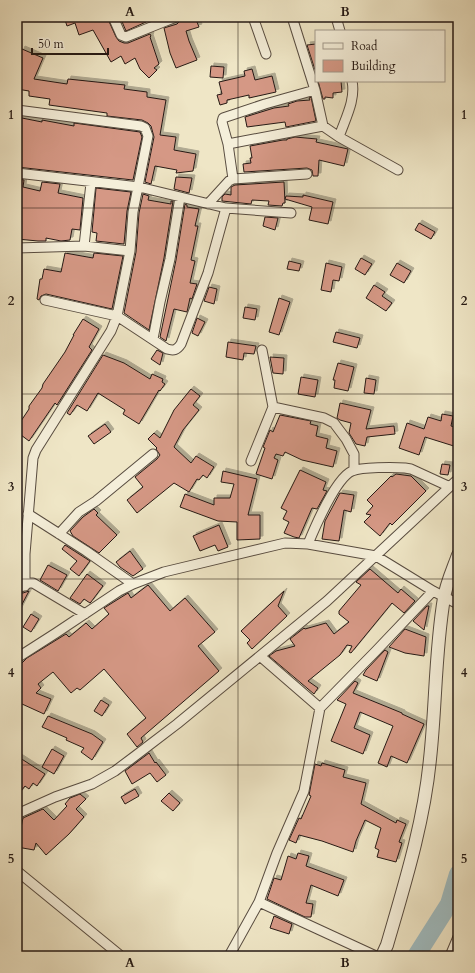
<svg xmlns="http://www.w3.org/2000/svg" width="475" height="973" viewBox="0 0 475 973" font-family="Cardo,serif">
<style>
.lines{fill:none;stroke-linecap:round;stroke-linejoin:round}
.river{stroke:#a0bcc0;stroke-width:18}
.building{fill:#d59885;stroke:#251914;filter:url(#shadow)}
.minor-casing{stroke:#584c40;stroke-width:11}
.tertiary-casing{stroke:#584c40;stroke-width:14}
.minor{stroke:#f5efda;stroke-width:9}
.tertiary{stroke:#f5efda;stroke-width:12}
.grid{fill:none;stroke:#251914;stroke-width:1;stroke-opacity:0.55}
.neatline{fill:none;stroke:#251914;stroke-width:1.5}
.grid-label{font-size:13px;text-anchor:middle;font-weight:bold;fill:#251914}
</style>
<defs>
<filter id="shadow"><feDropShadow dx="3" dy="-3" stdDeviation="0" flood-color="#0004"/></filter>
</defs>
<rect width="100%" height="100%" fill="#efe6c6"/>
<filter id="stains"><feTurbulence type="fractalNoise" baseFrequency=".005" numOctaves="4"/><feColorMatrix values="0 0 0 0 .2 0 0 0 0 .09 0 0 0 0 .02 0 0 0 .5 -.17"/></filter>
<radialGradient id="worn" r=".72"><stop offset=".6" stop-color="#630" stop-opacity="0"/><stop offset="1" stop-color="#630" stop-opacity=".3"/></radialGradient>
<g class="lines">
<!-- river -->
<path class="river" d="M416,956l33,-52 9,-30"/>
</g>
<!-- building -->
<path class="building" d="M64,17h43l9,20 3,4 5,2h4l22,-9 1,2 -1,1 9,27 -5,4 3,2 -8,8 -9,-9 -5,-11 -10,6 -4,-8 -10,6 -18,-32 -14,5 -4,-12 -8,3z
M120,17h25l1,5 -20,9z
M182,17h13l4,10 -13,4 3,10 8,19 -21,8 -6,-15 -6,-25 13,-4 4,-4z
M316,44v29l-9,-28z
M22,49l21,9 -9,21 33,5 1,-5 57,6 -1,4 23,3v5l19,3 -6,35 16,2 -2,13 22,4 -3,17 -17,2 1,-3 -22,-4 -4,18 -6,-2 9,-45 -3,-11 -3,-3 -6,-3 -35,-4v-3l-58,-8 1,-6 -21,-3v-5l-12,-2 2,-13h-2v-15z
M211,66l13,1 -1,11 -13,-1z
M252,69l3,11 17,-4 4,16 -27,6v-3l-22,5v3l-7,2 -3,-10 5,-1 -3,-12 26,-6 -1,-5z
M318,81h23l1,11 -9,1v5l-8,-1v2h-2z
M311,97l5,24 -30,6 -1,-5 -38,5 -2,-10 29,-9 15,-2 -1,-2 9,-3 13,-1 -1,-2z
M17,117l25,5v-2l32,6v-3l66,9 2,5 -9,43 -116,-13z
M295,137l22,2 -1,3 32,7 -4,17 -25,-6 -1,16h-5l-1,-6 -5,-2 -63,4 -1,-8 8,-1 -1,-5h2l-2,-12 33,-6h4v-1z
M176,177l16,1 -3,15 -15,-4z
M17,179l7,1 -1,7 17,4 2,-9 18,2 -2,9 25,5 -3,32 -8,-1 -2,11 -9,1 -15,-3v3h-8l-21,-2z
M284,182l1,21h-2l-1,3 -14,-1 1,-4 -17,-1 -1,4 -29,-3v-4l3,-3 6,1v-8l4,-2z
M96,188l35,4 -4,19 -3,33 -28,-3 1,-8 -5,-1z
M143,194l6,2 -1,4 23,4v-3h2l-9,57 -15,72 -25,-17 12,-61 3,-39z
M303,195l30,7 -5,22 -19,-4 3,-13 -27,-8 1,-3 17,1z
M185,204l2,1v2l12,2 -4,17h3l-7,34 4,1 -5,22 7,1 -5,15 -2,-1 -3,14 -13,-3 -8,32 -6,-4 16,-77z
M265,217l13,1 -3,12 -12,-4z
M419,223l16,9 -4,7 -16,-9z
M65,253l28,5 1,-5 29,3 -11,53 -66,-15 -5,2 -2,4 -2,-1 3,-20h2l2,-10 17,3z
M361,258l11,6 -7,11 -10,-6z
M289,261l12,3 -2,7 -12,-2z
M326,263l16,4 -3,14 -6,-1 -2,12 -10,-2z
M397,263l14,8 -7,12 -14,-8z
M374,285l11,7 -3,4 10,7 -6,8 -20,-13z
M209,287l8,2 -3,15 -10,-3z
M279,298l11,4 -11,33 -10,-3z
M245,307l12,2 -2,11 -12,-2z
M197,318l8,4 -7,14 -6,-3z
M83,319l16,10 -10,18 3,3 -35,55 -2,-2 -26,38 -12,-9v-5l12,-18v-3l13,-18 1,-4 22,-32 9,-17h-1z
M336,332l24,6 -3,10 -24,-6z
M228,342l28,4 -2,8 -10,-1 -1,7 -17,-3z
M157,350l6,3 -3,12 -9,-6z
M103,355l21,8 26,16 2,-5 11,5 -1,3 3,2 -5,7 -1,-1 -20,34 -16,-10 2,-4 -27,-17 -11,18 -10,-6 -7,10 -3,-2z
M270,357l14,1 -1,16 -10,-1z
M338,363l16,4 -6,24 -14,-3 1,-8h-2z
M301,377l17,3 -3,17 -17,-3z
M366,378l10,2 -2,14 -10,-1z
M191,389l9,7 -7,9 6,5 -16,20 -9,17 17,16 5,-7 18,11 -7,11 -4,-3 -4,5 -2,-1 -8,13 -15,-9 -37,30 -10,-13 16,-13 -8,-10 22,-18 3,-4 -4,-6 1,-1 -9,-9 6,-6 6,5 14,-28z
M340,403l31,7 -5,19 28,-3 1,8 -28,3 -2,9 -9,-2 -7,-11 2,-10 -11,-3 -3,-2z
M442,414l11,2 -2,10 7,2v15l-1,4 -32,-10 -6,18 -20,-7 8,-25 17,6 4,-12 13,4z
M280,415l31,6 -1,3 8,2 -2,10 12,3 -2,9 11,3 -4,16 -31,-7 -17,-8 -2,4 -7,-2 -2,4 4,2 -6,19 -16,-5 9,-26 -2,-1 7,-17 3,2z
M105,424l6,8 -17,12 -6,-8z
M442,464l8,1 -2,10 -8,-1z
M300,470l26,12 -3,8 4,1 -10,18 -5,-1 -13,30 -5,-1 -10,-4 5,-11 -6,-3 4,-8 -6,-3z
M223,471l34,8 -9,36h12v24l-23,1v-18l-19,-1 -38,-14 5,-13 29,11v-7h16l4,-14 -13,-2z
M396,474l15,2 15,15 -34,34 -2,-2 -10,13 -16,-14 7,-7 -5,-1 7,-8 -6,-6 24,-24 1,1z
M340,493l14,2 -3,17 -7,-2 -5,31 -17,-2 3,-18z
M94,509l4,4 -2,2 21,20 -18,18 -26,-17 -3,-5 13,-14z
M219,525l9,22 -10,4 -3,-6 -15,6 -7,-15z
M65,545l25,16 -11,15 -9,-7 7,-8 -15,-12z
M130,551l13,18 -10,7 -13,-9 -4,-5z
M48,565l19,10 -9,16 -18,-11z
M370,569l28,24 3,-4 14,12 -11,12 -12,-10 -41,50 -2,-1 3,-6 -5,-1 -7,10 -32,26 10,7 -4,6 -45,-38 7,-5 19,-5 -5,-7 14,-11 1,1 21,-6 8,11 15,-12 -10,-8v-3l22,-26 -5,-3z
M87,574l16,12 -12,16 -1,1 -6,-4 -4,5 -10,-6z
M148,585l22,26 15,-13 30,34 -17,14 21,25 -78,67 2,4 -6,5 -10,-13 19,-16 -42,-49 -24,21 -3,-2 -6,5 -18,-21 -15,12 3,4 -5,5 15,6 -7,15 -22,-10 -5,5v-41l10,-10 39,-24 3,3 17,-14 6,6 17,-15 -5,-6 24,-15 3,5z
M29,591l-12,23v-22l6,1z
M284,591l-6,15 9,10 -35,33 -5,-6 3,-3 -9,-9z
M427,606h2l-5,24 -11,-9z
M31,614l8,5 -8,13 -8,-5z
M405,629l21,8 -2,19 -19,-3 -16,-6z
M385,650l3,2 -11,29 -14,-6 3,-5z
M355,681l3,2 -5,10 49,20v1l22,10 -17,39 -16,-7 -4,11 -9,-4 15,-37 -33,-14 -6,16 16,7 -7,19 -32,-13 15,-37 -9,-4z
M101,700l8,5 -7,11 -8,-5z
M48,716l44,18 11,8 -11,18 -11,-8 3,-4 -18,-8 1,-2 -25,-11z
M52,749l12,7 -10,18 -12,-7z
M149,753l6,10 1,-1 10,13 -9,7 -7,-9 -18,11 -7,-13z
M17,756l28,18 -8,12 -4,-3 -4,6 -4,-3 -8,10z
M322,763l23,7 -2,7 23,6 -5,21 35,19 1,-3 9,4 -7,18 3,1 -6,19 -19,-5 2,-7 -4,-2 6,-20 -16,-8 -9,21 -3,11 -31,-11 -23,-6 -3,8 -7,-3 10,-22 2,1 10,-23 -2,-1 6,-31 6,2z
M135,789l4,7 -14,8 -4,-7z
M169,793l11,10 -7,8 -12,-10z
M80,794l6,5 -10,10 8,8 -15,17 -23,21 -10,-12 -2,7 -17,-3 6,-29 20,-9 11,11 13,-14 -2,-2 5,-6z
M298,853l11,3 -3,10 38,14 -6,16 -27,-11 -5,18 7,1 -2,13h-6l-38,-18 7,-21 7,2 7,-24 8,3z
M274,916l18,8 -3,10 -19,-6z"/>
<g class="lines">
<!-- minor casing -->
<g class="minor-casing">
<path id="minor" d="M113,17l8,18 5,2 50,-20
M253,17l13,37
M292,17l23,73 8,36
M336,17l4,14
M17,110l124,16 4,2 3,8 -15,76 -3,39 -13,65 -6,15 -75,119 -3,8 -8,96v32
M339,137c6,-18 17,-37 13,-56
M228,144l95,-18 16,11 59,33
M17,173l122,14 87,21 65,5
M233,179l-5,-35 -6,-22 1,-4 42,-14 50,-14
M208,204l21,-23 4,-2 74,-5
M84,246l7,-63
M17,248l67,-2 46,5
M45,300l72,16 50,33c7,2 10,1 14,-5l27,-71 18,-65
M153,339l7,-37 10,-43 10,-62
M273,407l51,11 10,5 12,16 8,15v16
M251,461l22,-54 -11,-57
M28,514l58,37 47,33
M59,534l20,-22 17,-11 57,-47
M308,544c7,-17 28,-66 44,-73 10,-4 42,-4 53,-3l6,1 37,17
M17,586l4,1 8,-4h4l52,31
M260,656l60,52
M17,658l39,-25 63,-42 14,-7 31,-12 121,-29 23,1 68,12 57,35 25,13
M17,814l38,-17 37,-13 23,-13 20,-15 42,-32 150,-123 131,-122
M17,871l104,85
M259,902l117,54
M229,956l30,-54 18,-49 27,-62 16,-83 55,-56 58,-61
M450,956l8,-19"/>
</g>
<!-- tertiary casing -->
<g class="tertiary-casing">
<path id="tertiary" d="M382,956l5,-11c18,-62 37,-123 43,-186 6,-54 5,-108 14,-161 2,-14 9,-29 14,-43"/>
</g>
<!-- minor -->
<use href="#minor" class="minor"/>
<!-- tertiary -->
<use href="#tertiary" class="tertiary"/>
</g>
<!-- grid -->
<path class="grid" d="M238,17v939M17,208h441M17,394h441M17,579h441M17,765h441"/>
<!-- margin -->
<rect width="475" height="973" fill="none" stroke="#efe6c6" stroke-width="44"/>
<!-- legend -->
<rect x="315" y="30" width="130" height="52" fill="#f5efda" stroke="#a2998b"/>
<rect x="323" y="43" width="20" height="6" fill="#f5efda" stroke="#a2998b"/>
<text x="351" y="50" font-size="12" fill="#251914">Road</text>
<rect x="323" y="60" width="20" height="12" fill="#d59885" stroke="#a2998b"/>
<text x="351" y="70" font-size="12" fill="#251914">Building</text>
<!-- scale -->
<path d="M32 48v6h76v-6" fill="none" stroke="#251914" stroke-width="2"/>
<text x="38" y="48" font-size="12" fill="#251914" stroke="#f5efda" stroke-width="3" paint-order="stroke">50 m</text>
<rect x="22" y="22" width="431" height="929" class="neatline"/>
<g class="grid-label">
<text x="130" y="16">A</text>
<text x="345" y="16">B</text>
<text x="11" y="119">1</text>
<text x="464" y="119">1</text>
<text x="11" y="305">2</text>
<text x="464" y="305">2</text>
<text x="11" y="491">3</text>
<text x="464" y="491">3</text>
<text x="11" y="677">4</text>
<text x="464" y="677">4</text>
<text x="11" y="863">5</text>
<text x="464" y="863">5</text>
<text x="130" y="967">A</text>
<text x="345" y="967">B</text>
</g>
<rect width="100%" height="100%" filter="url(#stains)"/>
<rect width="100%" height="100%" fill="url(#worn)"/>
</svg>
